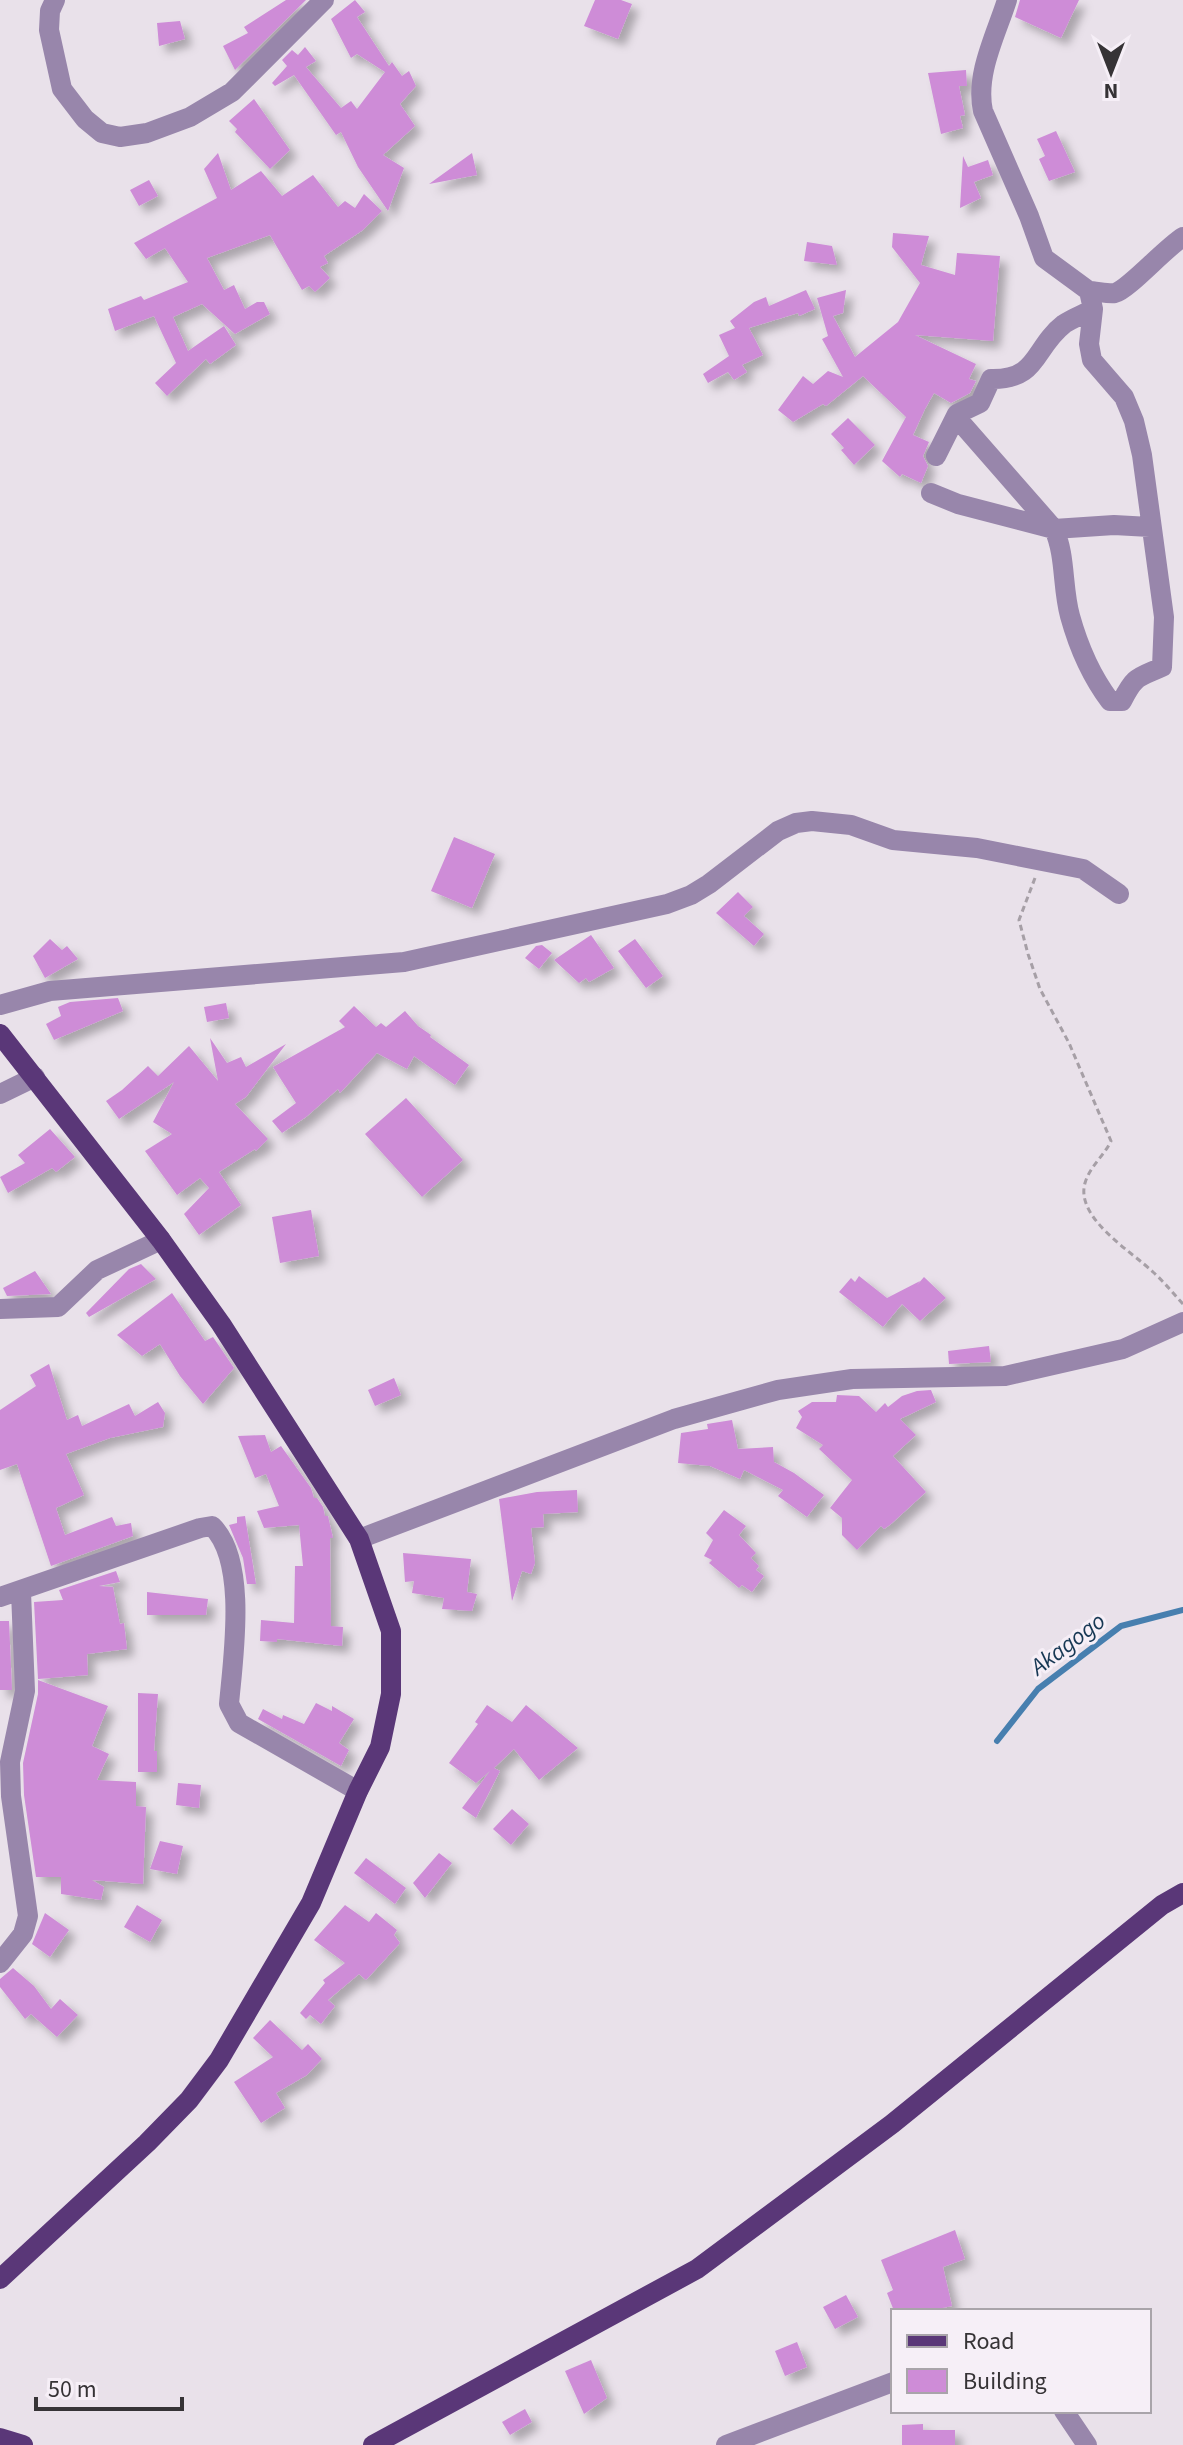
<svg xmlns="http://www.w3.org/2000/svg" width="1183" height="2445" viewBox="0 0 1183 2445" font-family="'Source Sans 3',sans-serif">
<style>
.lines{fill:none;stroke-linecap:round;stroke-linejoin:round}
.stream{stroke:#477faf;stroke-width:6}
.building{fill:#ce8cd7;filter:url(#shadow)}
.path{stroke:#a69fa6;stroke-width:3;stroke-dasharray:6 4;stroke-linecap:butt}
.minor{stroke:#9886ab;stroke-width:20}
.major{stroke:#5a3778;stroke-width:20}
.labels{text-anchor:middle;dominant-baseline:central;stroke-width:6;stroke-linejoin:round;paint-order:stroke}
.water-label{font-size:24px;font-style:italic;fill:#173854;stroke:#f6eff7}
</style>
<defs>
<filter id="shadow"><feDropShadow dx="7" dy="7" stdDeviation="4" flood-color="#0004"/></filter>
</defs>
<rect width="100%" height="100%" fill="#e9e1ea"/>
<g class="lines">
<!-- stream -->
<path class="stream" d="M997,1741l41,-52 83,-63 62,-16"/>
</g>
<!-- building -->
<path class="building" d="M286,0h20l-71,70 -12,-24 25,-13 -4,-6z
M355,0l10,12 -8,5 32,49 3,-4 10,14 7,-5 7,15 -16,18 15,22 -32,29 21,13 -16,43 -30,-44 -17,-35 -5,3 -42,-60 -19,11 -3,-3 15,-17 -5,-6 10,-10 6,5 7,-8 11,14 -10,6 35,41 10,-7 6,8 28,-37 -28,-18 -6,4 -20,-39z
M595,0h26l11,4 -14,35 -34,-13z
M1020,0h59l-18,38 -46,-21z
M180,21l5,18 -26,7 -2,-23z
M966,70l1,16h-8l6,29 -5,1 3,12 -22,6 -13,-61z
M254,99l36,51 -20,19 -35,-37 2,-3 -8,-8z
M1056,131l19,41 -26,9 -10,-22 6,-3 -8,-17z
M218,153l13,37 30,-19 21,25 31,-21 25,32 7,-6 10,7 9,-14 18,17 -19,19 -39,26 4,7 -8,4 10,11 -15,14 -6,-6 -7,4 -32,-55 -63,23 17,32 10,-5 11,24 12,-7h7l6,12 -35,20 -33,-30 -29,13 15,34 36,-25 12,19 -26,19 -4,-5 -39,37 -12,-13 21,-20 -22,-47 -39,15 -7,-22 33,-13 3,4 44,-18 -23,-34 -19,11 -12,-16 83,-45 -13,-29z
M472,153l5,22 -48,9z
M963,156l5,11 20,-7 5,15 -19,7 7,16 -21,10z
M149,180l9,16 -19,10 -9,-16z
M893,233l36,3 -8,29 34,10 2,-22 43,3 -7,85 -78,-6 61,29 -7,15 7,2 -6,12 -19,10 -17,-10 -9,16 -12,26 16,7 -6,14 5,10 -7,17 -19,-9 -2,3 -18,-16 24,-44 -43,-41 -37,30 -3,-2 -30,18 -15,-12 25,-34 10,8 15,-13 15,6 -21,-38 6,-3 -11,-38 29,-8 -3,23 -10,3 22,41 43,-35 22,-39 -28,-36z
M807,242l25,4 5,19 -33,-4z
M806,290l9,19 -16,7 -1,-3 -49,15 14,27 -21,10 5,7 -13,8 -6,-8 -20,11 -5,-9 26,-18 -10,-21 16,-7 -5,-7 24,-19 12,-5 3,9z
M848,418l27,27 -21,20 -13,-15 3,-2 -13,-14z
M454,837l41,17 -23,54 -41,-17z
M738,892l15,15 -9,9 20,18 -10,12 -38,-33z
M591,935l23,33 -25,14 -3,-4 -7,5 -25,-23z
M50,939l12,11 5,-4 11,13 -33,19 -12,-22z
M635,939l28,37 -17,12 -28,-37z
M542,945l10,8 -13,16 -14,-11 11,-12z
M118,998l5,13 -69,29 -8,-16 15,-8 -3,-9 12,-5z
M226,1003l3,15 -22,4 -3,-15z
M354,1006l22,21 5,-4 5,4 19,-16 13,15 13,9 -1,2 39,28 -14,20 -41,-29 -7,13 -30,-16 -37,40 -2,-4 -32,28 -24,16 -10,-12 24,-18 -23,-36 72,-40 -6,-6z
M210,1038l17,25 14,-6 5,10 40,-23 -40,53 -11,7 33,35 -12,12 -1,-2 -36,23 22,33 -42,30 -15,-21 25,-26 -9,-10 -23,17 -32,-44 27,-17 -19,-12 21,-40 -55,37 -13,-18 16,-11 26,-24 10,10 31,-30 29,35z
M406,1098l57,62 -41,37 -57,-63z
M50,1129l25,28 -19,15 -4,-4 -44,25 -8,-16 25,-14 -7,-8z
M311,1210l8,46 -39,7 -8,-46z
M141,1264l15,15 -67,38 -3,-4 43,-44z
M35,1271l16,23 -44,2 -4,-8z
M859,1276l28,22 33,-17 -3,4 7,-8 22,21 -26,23 -18,-17 -19,23 -44,-35 12,-14 4,4z
M172,1293l33,48 8,-4 21,31 -31,36 -23,-28 -20,-32 -18,12 -25,-21z
M989,1346l2,16 -42,2 -1,-13z
M49,1364l18,56 11,-5 4,11 47,-22 6,12 23,-14 7,11 -2,14 -53,11 -44,16 18,41 -28,13 9,27 47,-18 4,9 15,-3 2,13 -82,30 -34,-102 -17,6v-60l36,-24 -6,-11z
M394,1378l7,17 -26,11 -7,-16z
M931,1390l5,12 -36,17 16,16 -23,21 33,36 -35,32 -7,5 -3,-3 -24,24 -15,-15v-17l-12,-10 22,-28 -33,-31 4,-4 -27,-17 6,-11 -4,-6 14,-9h24l1,-7 22,1 17,16 9,-9 3,4 14,-11 15,-5z
M732,1420l6,29 35,-2 1,15 20,11 30,22 -17,22 -29,-21 5,-6 -39,-20 -4,9 -30,-13 -32,-3 3,-30 27,-4 -1,-5z
M265,1435l6,17 10,-6 30,42 3,10h3l6,9 2,9h3l5,22h-3l1,88 12,1 -1,19 -65,-7v3l-17,-1 1,-21 33,3 1,-57h8l-4,-41 -35,3 -7,-17 22,-5 -13,-32 -11,4 -17,-42z
M577,1490l1,22 -35,2 1,13 -13,1 4,35 -4,11 -9,-3 -10,30 -13,-102 38,-7z
M724,1510l22,16 -7,9 17,18 -5,5 8,8 -3,4 8,6 -12,16 -10,-7 -3,3 -30,-25 3,-3 -8,-4 9,-16 -7,-7z
M245,1516l11,68h-9l-4,-26 -14,-33 8,-2v-6z
M403,1553l68,6 -4,33 10,2 -5,17 -30,-2 2,-11 -32,-5 2,-12 -9,1z
M116,1571l4,11 -21,4 14,1 7,37 4,-1 3,26 -40,5 1,21 -50,4 -4,-77 29,-2 -4,-10z
M147,1592l61,7 -2,16h-59z
M0,1621h9l3,69h-12z
M38,1680l70,26 -16,40 17,8 -12,26 39,2v24l10,1 -3,77 -51,-4 12,7 -3,13 -40,-6v-17h-25l-12,-82 -1,-32 15,-69z
M138,1693l20,1 -4,57h3v21h-19z
M316,1703l16,8v-5l22,13 -15,24 10,7 -8,16 -83,-47 5,-10 19,10 1,-4 21,9z
M487,1705l25,17 14,-17 52,43 -39,32 -25,-31 -20,19 6,3 -24,47 -14,-10 28,-37 -14,12 -27,-20 29,-39 -3,-2z
M178,1783l23,2 -2,23 -23,-3z
M512,1809l17,15 -18,21 -18,-16z
M160,1841l23,5 -6,28 -27,-5z
M439,1853l13,10 -27,35 -12,-15z
M366,1858l40,30 -11,16 -41,-31z
M137,1905l25,15 -12,22 -26,-15z
M345,1905l24,17 7,-9 21,17 -3,5 6,8 -34,37 -7,-6 -31,26 7,6 -14,18 -11,-9 -4,4 -6,-6 25,-30 -2,-3 22,-17 -31,-23z
M45,1913l24,17 -19,27 -18,-13z
M13,1968l21,18 17,23 9,-10 18,16 -21,22 -26,-23 -6,5 -25,-32v-8z
M270,2020l32,30 6,-6 14,15 -15,16 -31,18 9,15 -24,15 -27,-41 39,-25 -20,-19z
M955,2230l10,29 -22,8 9,39 -24,5h-34l-7,-18 6,-3 -12,-30z
M846,2295l12,22 -23,12 -12,-22z
M797,2342l10,25 -22,9 -10,-25z
M591,2360l16,38 -23,16 -19,-43z
M525,2409l7,13 -22,13 -8,-13z
M923,2424v6h32v15h-53v-20z"/>
<g class="lines">
<!-- path -->
<path class="path" d="M1035,878l-16,42 9,34 12,35 29,54 42,98c-7,15 -21,25 -26,42 -10,35 46,68 68,89 11,10 20,21 30,32"/>
<!-- minor -->
<path class="minor" d="M55,0l-5,11 -1,19 13,59 23,30 17,14 18,4 27,-4 43,-16 42,-25 92,-92
M1089,291c7,0 19,3 26,2 14,-4 50,-45 68,-56
M956,417l98,112c12,27 8,58 16,87 8,29 22,61 40,85h12c13,-26 16,-23 40,-34l2,-50 -22,-162 -8,-34 -10,-24 -32,-37 -3,-16 4,-35 -4,-18 -45,-33 -15,-42 -46,-105c-8,-37 13,-76 24,-111
M936,456l21,-42 23,-11 11,-24c48,1 42,-31 73,-55 9,-6 20,-10 29,-15
M931,493l27,11 96,25 60,-4 36,2
M0,1005l50,-14 354,-29 263,-58 24,-9 18,-11 69,-53 18,-8 16,-2 39,4 42,15 84,8 106,21 36,25
M0,1094l35,-17
M0,1309l58,-2 39,-37 64,-30
M359,1539l315,-120 104,-29 74,-11 153,-3 118,-27 60,-27
M0,1597l200,-69 12,-2c36,35 21,132 17,178l10,19 119,68
M0,1963l23,-29 5,-18 -17,-120 -1,-34 15,-71 -4,-99
M1064,2411l23,34
M726,2445l167,-63"/>
<!-- major -->
<path class="major" d="M0,1034l161,206 60,84 138,215 32,92v63l-11,53 -22,44 -47,112 -92,157 -30,40 -42,43 -147,136
M0,2438l23,7
M373,2445l324,-176 195,-145 270,-219 21,-12"/>
</g>
<g class="labels">
<!-- water labels -->
<g class="water-label">
<text transform="translate(1068 1644) rotate(-37)">Akagogo</text>
</g>
</g>
<!-- legend -->
<rect x="891" y="2309" width="260" height="104" fill="#f6eff7" stroke="#a9a4aa" stroke-width="2"/>
<rect x="907" y="2335" width="40" height="12" fill="#5a3778" stroke="#a9a4aa" stroke-width="2"/>
<text x="963" y="2349" font-size="24" fill="#363336">Road</text>
<rect x="907" y="2369" width="40" height="24" fill="#ce8cd7" stroke="#a9a4aa" stroke-width="2"/>
<text x="963" y="2389" font-size="24" fill="#363336">Building</text>
<!-- north arrow -->
<g transform="translate(1111 72) rotate(180)" stroke="#f6eff7" stroke-width="6" paint-order="stroke">
<path d="M0-6L14 30L0 20L-14 30Z" fill="#363336"/>
<text y="-12" font-size="22" font-weight="bold" text-anchor="middle" fill="#363336">N</text>
</g>
<!-- scale -->
<path d="M36 2397v12h146v-12" fill="none" stroke="#363336" stroke-width="4"/>
<text x="48" y="2397" font-size="24" fill="#363336" stroke="#f6eff7" stroke-width="6" paint-order="stroke">50 m</text>
</svg>
